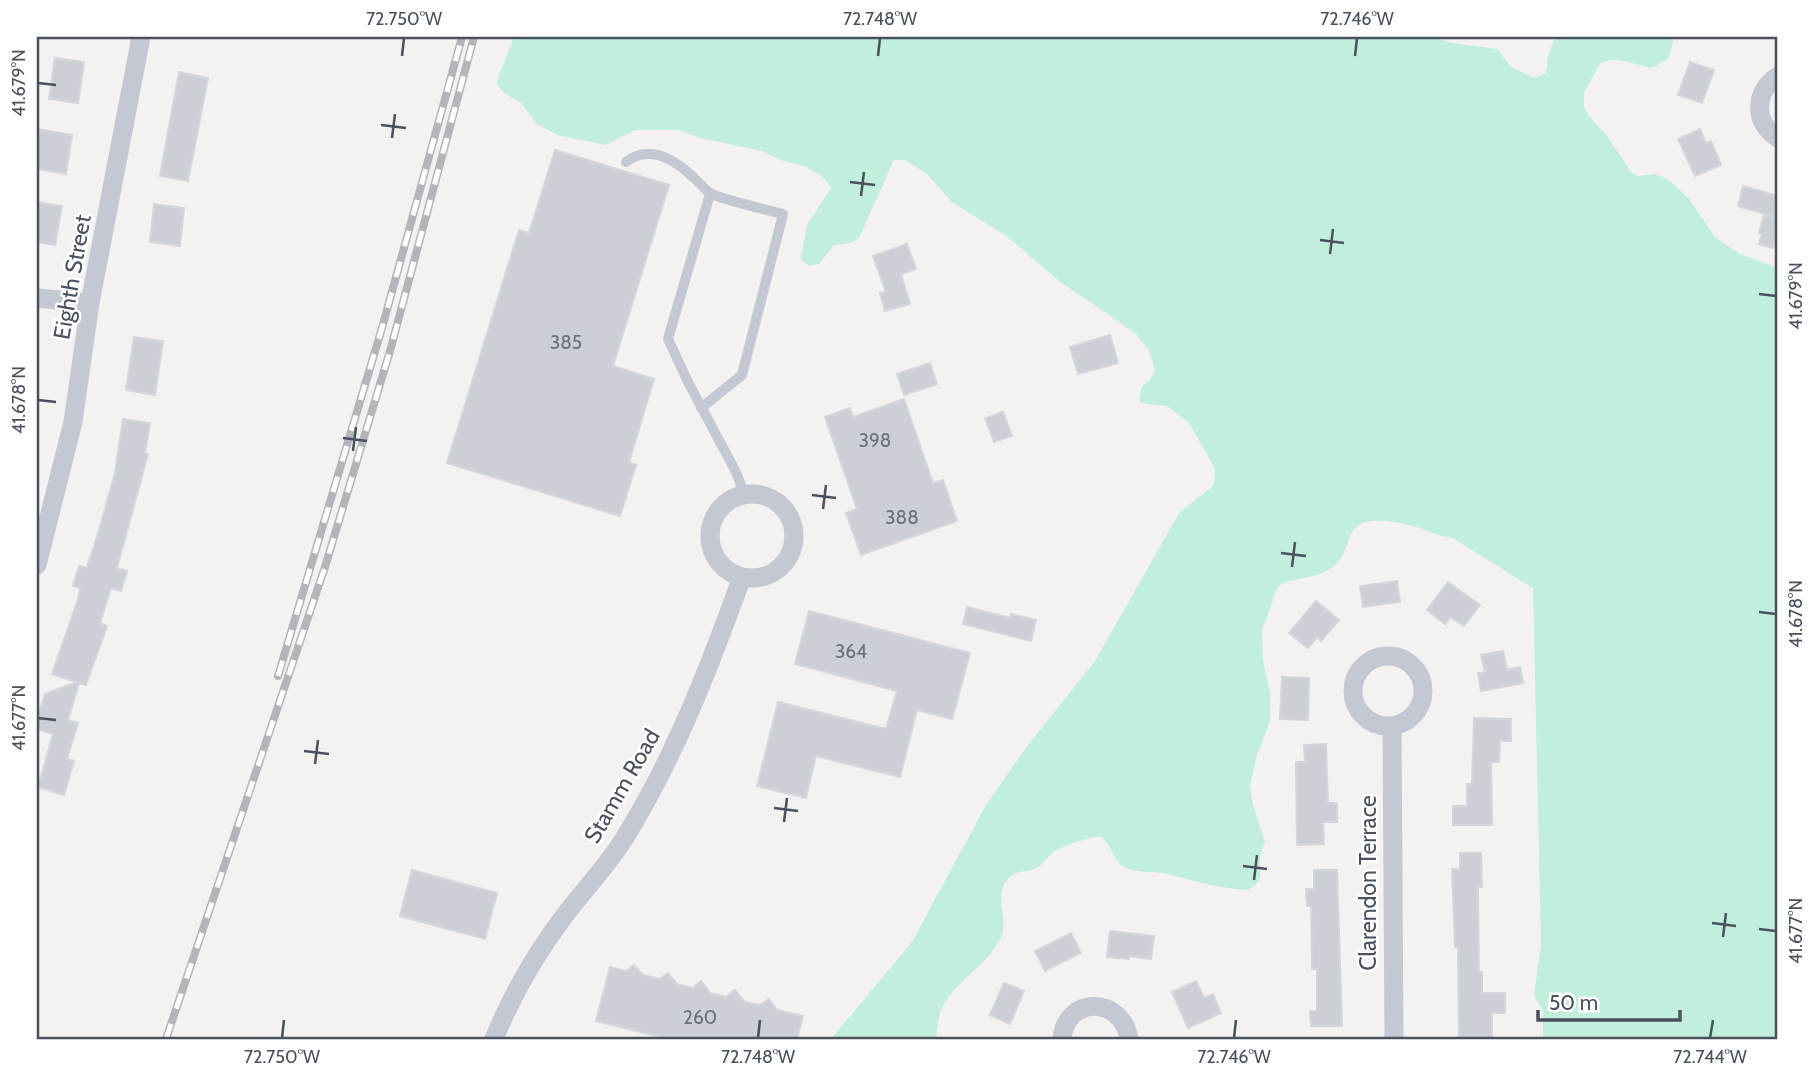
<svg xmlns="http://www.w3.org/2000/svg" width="1815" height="1076" viewBox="0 0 1815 1076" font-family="Cabin,sans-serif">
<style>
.green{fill:#c2efdc}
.building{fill:#cdcfd6;stroke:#d5d6dc;stroke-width:2}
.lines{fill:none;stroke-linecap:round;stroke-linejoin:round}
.service{stroke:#c3c8d2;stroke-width:10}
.minor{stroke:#c3c8d2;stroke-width:19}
.rail-casing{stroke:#b4b5bb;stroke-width:8}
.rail{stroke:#fff;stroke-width:5;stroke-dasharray:16;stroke-linecap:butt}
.ticks{fill:none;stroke:#49505e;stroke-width:2.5}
.labels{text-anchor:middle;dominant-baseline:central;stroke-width:5;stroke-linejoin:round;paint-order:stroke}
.number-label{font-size:19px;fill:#6a707c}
.street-label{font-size:23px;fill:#49505e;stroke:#fff}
.neatline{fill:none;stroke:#49505e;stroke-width:2.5}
.ticks-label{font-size:18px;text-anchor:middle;fill:#49505e}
</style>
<rect width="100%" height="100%" fill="#f3f2f1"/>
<!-- green -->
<path class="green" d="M514,37h919l20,6 44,6 14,18 23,11 12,-5 2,-17 7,-19h119l-5,21 -17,10c-18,-3 -34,-13 -52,-5l-16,30v14l5,9 18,20 25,37 6,3 18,-2 13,6 20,19 26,38 25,17 38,14v771h-235v-28l-9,-16 7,-50 -8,-357 -82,-51c-12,0 -21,-5 -31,-9 -16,-5 -32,-8 -48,-7 -26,1 -21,27 -35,42 -17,18 -40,12 -59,23l-16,44 1,30 7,32v29l-13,34 -7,31 3,19 12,37 -5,14v23l-4,6 -7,5c-29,-1 -54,-9 -81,-16 -14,-3 -37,0 -48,-10 -7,-7 -10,-20 -18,-27 -9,-2 -42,10 -50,16 -6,5 -9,12 -16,15 -11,6 -20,0 -29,12 -13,16 2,40 -6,57 -14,31 -49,44 -61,76 -2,7 -3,18 -4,26h-105l81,-97 74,-137 39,-56 70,-88 84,-148 34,-27 2,-10 -1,-9 -25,-44 -22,-17 -26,-3 -2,-3 3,-14 8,-6 5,-9 -6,-21 -14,-17 -76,-52 -51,-44 -56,-35 -26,-29 -21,-13h-11l-35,78 -8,5 -17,2 -15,19 -9,2 -8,-5 -1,-3 6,-33 24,-37 -8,-11 -17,-10 -25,-7 -19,-9 -62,-13 -22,-8h-43l-30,15 -47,-10 -21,-11 -16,-21 -17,-10 -8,-10z"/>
<!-- building -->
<path class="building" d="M55,58l29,4 -6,41 -29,-4z
M1690,62l24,8 -12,33 -24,-8z
M179,72l29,6 -20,103 -28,-5z
M37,129l35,6 -6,39 -29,-5z
M1700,129l6,14 5,-2 10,24 -26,11 -17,-37z
M555,150l114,35 -56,181 41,13 -25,83 7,3 -16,51 -173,-53 72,-233 10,3z
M1743,186l35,10 -3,21 -37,-11z
M37,202l25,4 -7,39 -18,-3z
M154,204l30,4 -4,38 -30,-4z
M1764,215l14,4v12l-5,17 -14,-4 3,-10 -3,-1z
M907,244l9,25 -15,5 9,30 -25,7 -5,-18 6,-1 -13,-36z
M1110,335l8,28 -40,11 -8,-27z
M134,337l29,4 -8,54 -29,-5z
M930,363l7,21 -33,11 -7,-21z
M904,399l29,84 10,-3 14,41 -96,34 -15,-42 11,-4 -32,-92 25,-9 3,9z
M1003,412l9,24 -18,6 -9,-24z
M123,419l27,4 -5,30 3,1 -31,114 10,3 -6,20 -10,-3 -11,35 7,3 -21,59 -7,-2 -11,37 10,3 -11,36 7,2 -10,34 -26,-8 15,-53 -16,-5v-9l8,-26 32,-12 -25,-8 26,-75 2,-11 -7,-2 6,-20 8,2 12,-38 16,-57z
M1397,581l3,21 -37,5 -3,-21z
M1448,582l32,23 -16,21 -14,-9 -5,7 -18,-14z
M1316,601l23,19 -18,21 -4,-4 -9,11 -19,-15z
M967,607l43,11 1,-4 25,6 -5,21 -68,-17z
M809,611l161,42 -18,66 -35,-9 -17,67 -84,-21 -10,42 -49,-12 21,-84 108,27 11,-38 -102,-27z
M1503,651l4,19 13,-3 3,16 -42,8 -3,-18 7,-1 -4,-17z
M1282,677l27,1 -1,42 -28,-1z
M1474,718l37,1v22h-11l-1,21h-8l1,63h-39v-19h14v-22h5z
M1326,744l2,59h9v19h-14l1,22 -27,1 -1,-83h9l-1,-17z
M1460,853h21l1,34h-4l1,85h3v21h23v20h-13v26h-33l-1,-92h-3l-3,-78h8z
M412,870l85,23 -12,46 -85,-23z
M1314,870h23l5,156h-31l-1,-15h7v-42h-5l-1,-63h-4l-1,-17h8z
M1110,931l44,5 -3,23 -22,-3v3l-22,-2z
M1071,933l10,20 -36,18 -10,-20z
M634,965l9,10 17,4 8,-6 9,11 16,4 8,-7 9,12 16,4 9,-7 10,12 15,3 9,-6 8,11 26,6 -6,23h-128l-73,-18 14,-54 16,4z
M1196,981l8,17 9,-4 8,19 -33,15 -16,-36z
M1004,983l20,8 -14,33 -20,-9z"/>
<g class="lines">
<!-- service -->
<path class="service" d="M626,162c23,-18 48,-3 67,15 7,6 13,15 21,18 22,8 46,13 69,19l-41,161 -41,33
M710,194l-42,145 20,43 48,90 8,21"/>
<!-- minor -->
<path class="minor" d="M1778,76c-24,15 -25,47 0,62
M37,298l53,5
M710 536a42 42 0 1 1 84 0a42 42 0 1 1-84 0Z
M37,565l36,-143 17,-119 51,-266
M1353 691a35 35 0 1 1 70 0a35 35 0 1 1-70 0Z
M1392,726l2,313
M494,1039c18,-44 42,-86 71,-124 19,-25 42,-49 59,-76 51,-82 85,-171 118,-262
M1062,1039c4,-44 60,-43 67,0"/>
<!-- rail casing -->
<g class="rail-casing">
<path id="rail" d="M278,676l104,-348 80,-291
M166,1039l159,-472 65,-216 84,-314"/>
</g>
<!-- rail -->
<use href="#rail" class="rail"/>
</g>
<!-- ticks -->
<path class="ticks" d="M402,56l2,-18M878,56l2,-18M1355,56l2,-18M38,83l18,2M381,125l25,3M392,138l3,-24M850,182l25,3M861,196l3,-24M1320,240l24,3M1330,254l3,-25M1759,294l17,2M38,400l18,2M343,438l24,3M353,451l3,-24M812,495l24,3M823,509l3,-24M1281,553l25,3M1292,567l3,-25M1759,612l17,2M38,718l18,2M304,751l25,3M315,764l3,-24M774,808l24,3M784,822l3,-24M1243,866l24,3M1254,880l3,-25M1712,923l24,3M1759,929l17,2M1723,937l3,-24M282,1038l2,-18M758,1038l2,-18M1234,1038l2,-18M1710,1038l3,-18"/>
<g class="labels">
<!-- number labels -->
<g class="number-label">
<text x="566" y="342">385</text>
<text x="875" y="440">398</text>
<text x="902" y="517">388</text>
<text x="851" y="651">364</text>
<text x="700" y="1017">260</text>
</g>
<!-- street labels -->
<g class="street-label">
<text transform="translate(72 277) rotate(-80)">Eighth Street</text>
<text transform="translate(622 786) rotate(-60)">Stamm Road</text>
<text transform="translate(1368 883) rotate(-90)">Clarendon Terrace</text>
</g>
</g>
<!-- border -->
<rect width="1815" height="1076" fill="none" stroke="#ffffff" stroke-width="77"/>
<!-- scale -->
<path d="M1538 1010v10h142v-10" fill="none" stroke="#49505e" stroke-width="3.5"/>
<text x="1549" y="1010" font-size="21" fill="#49505e" stroke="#ffffff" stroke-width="5" paint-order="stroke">50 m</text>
<rect x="38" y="38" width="1738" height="1000" class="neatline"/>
<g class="ticks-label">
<text x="404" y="25">72.750°W</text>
<text x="880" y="25">72.748°W</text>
<text x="1357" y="25">72.746°W</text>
<text transform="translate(19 83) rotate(-90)" y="6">41.679°N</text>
<text transform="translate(1796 296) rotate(-90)" y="6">41.679°N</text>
<text transform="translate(19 400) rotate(-90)" y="6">41.678°N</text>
<text transform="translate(1796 614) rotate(-90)" y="6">41.678°N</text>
<text transform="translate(19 718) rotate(-90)" y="6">41.677°N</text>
<text transform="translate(1796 931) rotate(-90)" y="6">41.677°N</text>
<text x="282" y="1063">72.750°W</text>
<text x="758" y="1063">72.748°W</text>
<text x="1234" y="1063">72.746°W</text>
<text x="1710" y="1063">72.744°W</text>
</g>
</svg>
